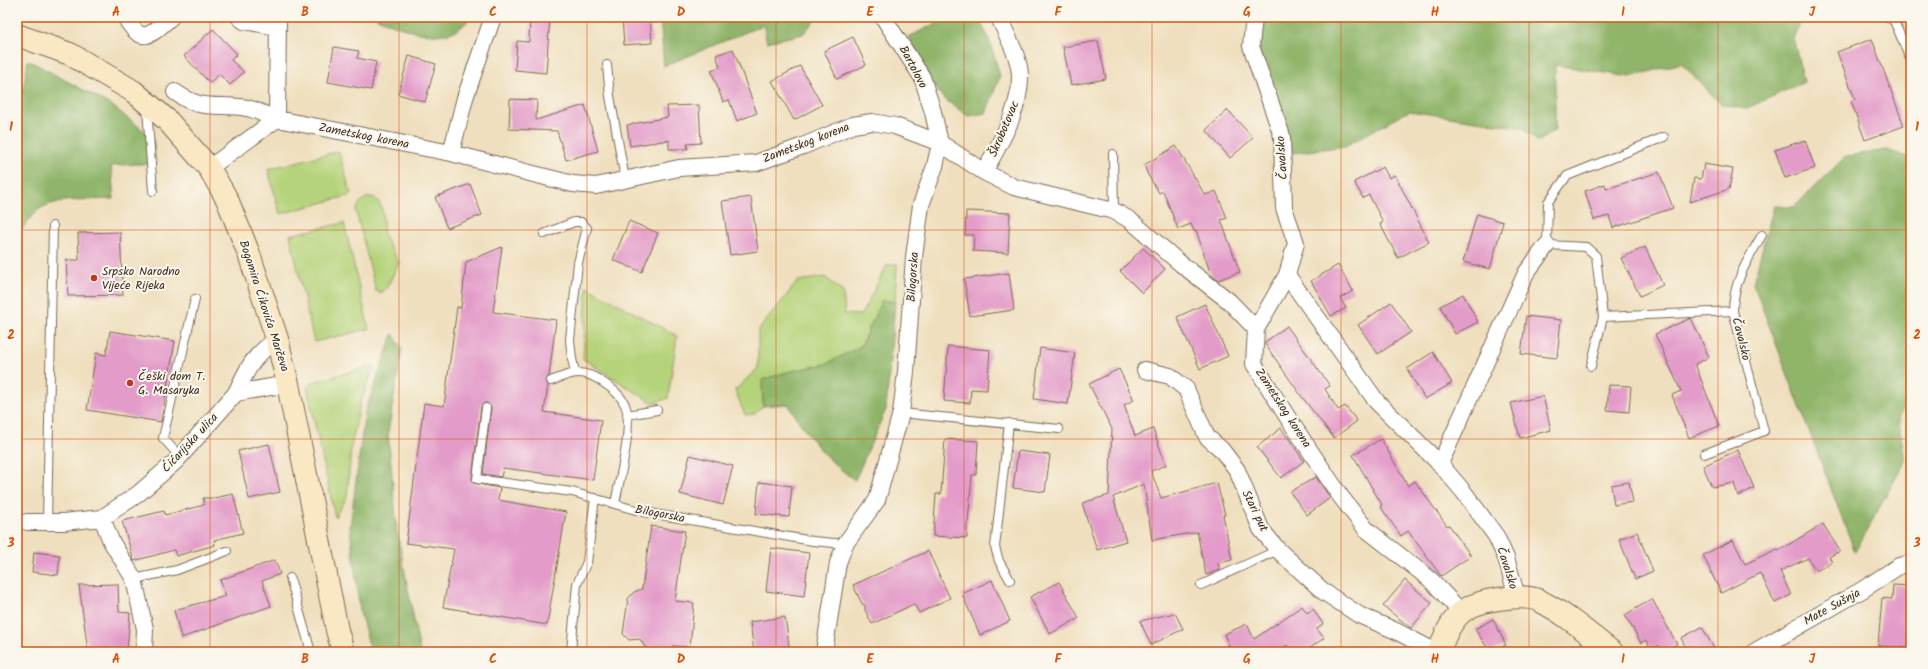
<svg xmlns="http://www.w3.org/2000/svg" width="1928" height="669" viewBox="0 0 1928 669" font-family="Kalam,sans-serif">
<style>
.green{fill:#b5d37a;stroke:#787e4c}
.forest{fill:#90b56a;stroke:#667044}
.building{fill:#e39bc9}
.lines{fill:none;stroke-linecap:round;stroke-linejoin:round}
.lane-casing{stroke:#7a6956;stroke-width:10}
.street-casing{stroke:#7a6956;stroke-width:18}
.secondary-casing{stroke:#7a6956;stroke-width:24}
.lane{stroke:#fff;stroke-width:8}
.street{stroke:#fff;stroke-width:16}
.secondary{stroke:#fae7c3;stroke-width:22}
.grid{fill:none;stroke:#d7540e;stroke-width:1;stroke-opacity:0.55}
.poi-dot{fill:#c8321e;stroke:#fbf7ec;stroke-width:1.5}
.labels{text-anchor:middle;dominant-baseline:central;stroke-width:4;stroke-linejoin:round;paint-order:stroke}
.street-label{font-size:12px;fill:#3b2a1e;stroke:#fbf7ec}
.poi-label{font-size:12px;fill:#3b2a1e;stroke:#fbf7ec;text-anchor:start}
.neatline{fill:none;stroke:#d7540e;stroke-width:1.5}
.grid-label{font-size:13px;text-anchor:middle;font-weight:bold;fill:#d7540e}
</style>
<rect width="100%" height="100%" fill="#fbf7ec"/>
<filter id="ink" filterUnits="userSpaceOnUse"><feTurbulence type="fractalNoise" baseFrequency=".025" numOctaves="2"/><feDisplacementMap in="SourceGraphic" scale="8" xChannelSelector="R" yChannelSelector="G"/><feConvolveMatrix kernelMatrix="1 2 1 2 8 2 1 2 1" color-interpolation-filters="sRGB"/></filter>
<filter id="wash" filterUnits="userSpaceOnUse"><feTurbulence type="fractalNoise" baseFrequency=".012" numOctaves="4" result="noise"/><feDisplacementMap in="SourceGraphic" scale="16" xChannelSelector="R" yChannelSelector="G"/><feGaussianBlur stdDeviation="0.9" result="paint"/><feColorMatrix in="noise" values="0 0 0 0 0 0 0 0 0 0 0 0 0 0 0 0 0 1.4 0 .05"/><feComposite in="paint" operator="in"/></filter>
<g filter="url(#wash)">
<rect width="100%" height="100%" fill="#efdfbe"/>
<!-- green -->
<path class="green" d="M339,151l12,44 -71,19 -12,-45z
M373,197c15,9 7,26 12,41 4,8 10,17 14,25l-13,26 -5,4 -5,-2 -20,-80c4,-10 7,-13 17,-14z
M344,223l25,106 -55,13 -24,-107z
M897,264l-2,38 -13,-2 -21,46 -35,18 -39,8 -25,8 1,26 -8,8 -10,1 -10,-25 23,-22v-37l40,-50 27,-4 18,15 2,22 16,1 26,-50z
M587,287l90,49 -9,62 -15,5 -70,-44z
M375,365l-15,39 -9,43 -4,50 -12,20 -28,-130 4,-4 6,-2z"/>
<!-- forest -->
<path class="forest" d="M375,17h95c-20,33 -68,12 -95,0z
M660,17h158l-15,17 -36,8 -4,-17 -99,41z
M947,17h31l11,22 11,37 -14,37 -18,3 -25,-18 -17,-25 -17,-36z
M1262,17h541l-10,21 11,44 -59,27 -24,-5 -40,-41 -51,14 -75,-12v65l-17,12 -15,-14 -114,-17 -64,35 -53,7 -36,-111z
M28,60l83,45 42,33 3,26h-21l-24,2 3,33c-20,1 -61,-2 -77,12 -8,7 -14,17 -20,25l1,-117z
M1887,150l24,8v241l-13,17 7,45 -50,91 -102,-269 21,-77 20,1 52,-51z
M882,300l13,2 -9,107 -31,71c-32,-22 -47,-44 -67,-76l-25,2 -1,-26 25,-8 39,-8 35,-18z
M393,334l9,15 -14,83 9,99 23,121h-49l-11,-40 -10,-84 15,-116z"/>
<g id="blocks">
<!-- building -->
<path class="building" d="M530,17h20l-4,56 -31,-3 2,-29 12,1z
M622,17h28l2,26 -28,2z
M213,29l24,25 -6,6 13,12 -14,13 -11,-11 -9,9 -26,-27z
M853,37l13,28 -29,14 -13,-28z
M1872,39l32,87 -39,14 -14,-39 4,-2 -18,-47z
M1098,41l8,38 -35,6 -8,-38z
M334,47l25,4 -2,7 19,4 -5,28 -43,-8z
M733,49l24,64 -20,8 -8,-21 -6,2 -12,-32 9,-3 -4,-12z
M409,56l27,8 -11,38 -27,-8z
M800,66l22,39 -28,15 -22,-39z
M510,99l27,1 -1,20 49,-15 13,46 -32,9 -9,-29 -48,-2z
M699,105l2,38 -14,1 1,5h-19v-9l-39,6 -3,-21 41,-8 -1,-11z
M1228,110l25,28 -23,20 -24,-28z
M1805,140l10,28 -30,10 -10,-28z
M1176,146l29,49 11,-4 11,27 -6,2 19,52 -22,8 -7,-5 -15,-45 -2,1 -3,-7 -13,5 -15,-38 -4,2 -11,-18 -4,-10z
M1704,164l29,5 -4,20 -39,13 4,-24 7,1z
M1383,167l6,11 6,-3 34,67 -31,16 -18,-34 3,-2 -14,-27 -6,3 -9,-16z
M1659,172l14,36 -60,20 -4,-12 -15,4 -9,-29 20,-7 1,5z
M470,184l12,31 -35,13 -12,-31z
M751,197l7,54 -28,4 -8,-54z
M966,211l44,2 -2,40 -35,-2 1,-16h-9z
M1477,214l26,8 -13,47 -27,-7z
M629,221l29,12 -16,39 -29,-12z
M120,232l3,63 -55,1 -2,-36h13l-1,-27z
M502,247l-9,65 63,8 -7,56 -3,5 2,4 -4,27 57,8 -8,60 -90,-12 -2,9 -18,-3 8,-66 -4,-5h-3l-3,4 -9,71 1,5 27,5 -2,12 68,12 -19,113 -104,-18 11,-58 -48,-6 18,-140 20,3 13,-99 4,1 5,-46z
M1645,247l18,38 -23,11 -19,-38z
M1143,248l22,21 -23,24 -22,-22z
M1338,265l15,26 -13,7 6,10 -15,8 -20,-35z
M1009,273l5,37 -44,6 -6,-37z
M1463,294l15,28 -23,12 -15,-28z
M1391,302l20,30 -33,22 -20,-29z
M1205,304l23,52 -28,13 -23,-52z
M1526,316l35,4 -4,38 -36,-4z
M1691,318l18,39 -14,7 24,62 -30,12 -17,-43 9,-4 -26,-57z
M1287,326l43,60 -5,3 13,21 7,-4 12,15 -23,17 -32,-41 -37,-53v-2z
M110,331l65,10 -14,81 -74,-12 9,-57 10,2z
M948,346l42,4 -3,40 -16,-1 -1,14 -26,-2z
M1040,348l35,5 -7,51 -34,-5z
M1433,352l19,31 -27,16 -18,-30z
M1119,369l15,31 -10,5 11,31 18,-7 13,36 -15,6 10,27 56,-15 8,32h-2l9,45 -14,3 2,7 -14,5 -9,-43 -45,8 -8,-56 -31,13 13,44 -29,9 -15,-47 27,-8 3,-66 -23,-45z
M1609,385l22,1 -2,26 -22,-2z
M1543,396l8,34 -31,8 -9,-35z
M1281,428l23,33 -23,17 -24,-31z
M945,439l33,2 -2,34h-4l-4,47 -1,1v15l-34,-2 3,-42h5z
M1381,439l27,47 7,-5 32,45 2,-1 22,31 -30,20 -33,-45 -7,5 -21,-30 2,-1 -29,-50z
M269,444l11,48 -31,7 -11,-48z
M1738,450l16,38 -16,8 -4,-13 -22,4 -9,-21z
M1018,451l32,4 -5,37 -32,-4z
M690,455l43,11 -10,39 -43,-11z
M1316,477l14,21 -23,17 -17,-23z
M759,482l33,4 -3,31 -33,-3z
M1629,482l4,20 -19,3 -3,-20z
M233,494l10,39 -29,7 1,5 -39,11 -2,-6 -40,11 -12,-40 42,-10 1,4 39,-10 -1,-7h11z
M1823,524l17,27 -11,6 3,5 -16,9 -8,-13 -28,13 11,24 -16,8 -15,-30 -39,20 -18,-38 30,-15 12,24 32,-15 1,2z
M651,526l34,5 -10,70 19,2 -4,44 -18,-1v6h-20l-8,-6 -4,-7 -11,1 -6,-6 5,-35 6,-7 8,-3z
M1637,532l16,39 -18,8 -16,-40z
M771,548l38,5 -5,43 -38,-5z
M928,551l22,47 -31,15 -5,-9 -42,20 -7,-14v-5l-3,-1 -9,-19z
M34,552l26,3 -2,20 -26,-3z
M275,560l5,14 -18,7 9,25 -90,32 -7,-28 52,-14 -6,-16z
M992,580l18,41 -30,14 -18,-41z
M1405,580l27,23 -21,25 -28,-22z
M1059,582l20,36 -29,16 -20,-37z
M118,584l1,28 11,1 -3,39h-39l-9,-67z
M1893,585l18,1v62l-33,-2 4,-48 10,1z
M1652,599l25,45 -14,8 -4,-7 -8,5 -5,-10 -5,3 -16,-28z
M1302,606l5,7 6,-4 10,15 -6,5 7,9 -20,14h-13l-4,-7 -10,7h-45l-8,-18 23,-10 7,15z
M1175,613l8,16 -32,16 -11,-24z
M785,617l5,35h-36l-4,-30z
M1493,619l13,26 -16,7 -15,-23z
M1702,627l14,25h-28l-7,-14z"/>
</g>
</g>
<g filter="url(#ink)">
<use href="#blocks" fill-opacity="0" stroke="#7a6956" stroke-width="1"/>
<g class="lines">
<!-- lane casing -->
<g class="lane-casing">
<path id="lane" d="M1888,17l6,4 17,39
M607,65l3,31 15,83
M147,108l6,83
M1664,137l-97,39 -19,26 -1,43 39,2 10,9 7,61 130,-6 31,120 -60,23
M1113,154l1,57
M544,234l30,-12h7l6,6 -9,35 -8,77 2,19 3,13
M1733,311c0,-29 15,-52 29,-76
M1591,366l12,-49
M551,381c22,-9 32,-13 53,2 8,6 17,12 21,22 9,20 -6,76 -10,99
M486,408l-9,71 95,13 71,20 170,29 32,3
M901,413l158,16
M627,415l30,-5
M1009,423l-14,124 4,14 11,19
M180,457l-17,-19 32,-139
M47,522l6,-296
M290,578l21,74
M134,579l43,-9 50,-19
M1201,585l77,-35
M571,652l6,-68 10,-22 8,-64"/>
</g>
<!-- street casing -->
<g class="street-casing">
<path id="street" d="M125,17c17,29 25,19 46,0
M239,17l5,4 34,6
M1254,17l-3,29 31,90 2,72 12,35 -9,32 90,127 63,62 23,27 33,45 10,22 11,39
M175,92c27,20 42,11 72,16 10,2 20,8 30,11l1,-102
M451,153l14,-55 28,-81
M209,168l68,-49 174,34 122,31 23,2 83,-18 77,-5 47,-17 50,-21 19,-3 23,4 45,17 44,29 30,15 100,24 16,9 51,44 48,37 27,28 -2,35 34,54 53,79 25,32 65,51 30,32
M984,172c16,-29 37,-63 36,-97 -1,-20 -14,-40 -21,-58
M1256,329l31,-54
M277,339c-24,17 -29,28 -41,54l52,-9
M1145,370l25,6 16,13 21,48 14,12 16,21 24,59 17,21 46,42 35,23 37,16 40,21
M1440,464l86,-191 21,-28
M102,518l9,23 23,38 11,50 -1,23
M27,522h36l39,-4 36,-24 38,-33 60,-68
M824,652l14,-89 7,-19 32,-44 24,-87 5,-41 8,-115 7,-52 14,-39 5,-23 -7,-31 -11,-35 -39,-60
M1754,652l108,-62 37,-24 12,-3"/>
</g>
<!-- secondary casing -->
<g class="secondary-casing">
<path id="secondary" d="M17,35l53,19 63,37 34,29 42,48 18,31 22,55 28,85 11,45 49,246 6,22
M1439,652c13,-39 26,-50 68,-54 10,-1 23,-2 33,3 26,13 49,33 72,51"/>
</g>
<!-- lane -->
<use href="#lane" class="lane"/>
<!-- street -->
<use href="#street" class="street"/>
<!-- secondary -->
<use href="#secondary" class="secondary"/>
</g>
</g>
<!-- grid -->
<path class="grid" d="M210,17v635M399,17v635M587,17v635M776,17v635M964,17v635M1152,17v635M1341,17v635M1529,17v635M1718,17v635M17,230h1894M17,439h1894"/>
<!-- markers -->
<g class="poi-dot">
<circle cx="94" cy="278" r="4"/>
<circle cx="130" cy="383" r="4"/>
</g>
<g class="labels">
<!-- street labels -->
<g class="street-label">
<text transform="translate(913 67) rotate(62)">Bartolovo</text>
<text transform="translate(1004 129) rotate(-67)">Škrobotovac</text>
<text transform="translate(364 136) rotate(11)">Zametskog korena</text>
<text transform="translate(806 143) rotate(-21)">Zametskog korena</text>
<text transform="translate(1282 158) rotate(-94)">Čavalsko</text>
<text transform="translate(913 277) rotate(-86)">Bilogorska</text>
<text transform="translate(264 306) rotate(72)">Bogomira Ćikovića Marčeva</text>
<text transform="translate(1741 339) rotate(76)">Čavalsko</text>
<text transform="translate(1283 408) rotate(57)">Zametskog korena</text>
<text transform="translate(190 443) rotate(-47)">Ćićarijska ulica</text>
<text transform="translate(1255 511) rotate(64)">Stari put</text>
<text transform="translate(660 514) rotate(11)">Bilogorska</text>
<text transform="translate(1507 568) rotate(72)">Čavalsko</text>
<text transform="translate(1832 607) rotate(-29)">Mate Sušnja</text>
</g>
<!-- poi labels -->
<g class="poi-label">
<text x="102" y="271">Srpsko Narodno<tspan x="102" dy="14">Vijeće Rijeka</tspan></text>
<text x="138" y="376">Češki dom T.<tspan x="138" dy="14">G. Masaryka</tspan></text>
</g>
</g>
<!-- margin -->
<rect width="1928" height="669" fill="none" stroke="#fbf7ec" stroke-width="44"/>
<rect x="22" y="22" width="1884" height="625" class="neatline"/>
<g class="grid-label">
<text x="116" y="16">A</text>
<text x="305" y="16">B</text>
<text x="493" y="16">C</text>
<text x="681" y="16">D</text>
<text x="870" y="16">E</text>
<text x="1058" y="16">F</text>
<text x="1247" y="16">G</text>
<text x="1435" y="16">H</text>
<text x="1623" y="16">I</text>
<text x="1812" y="16">J</text>
<text x="11" y="131">1</text>
<text x="1917" y="131">1</text>
<text x="11" y="339">2</text>
<text x="1917" y="339">2</text>
<text x="11" y="547">3</text>
<text x="1917" y="547">3</text>
<text x="116" y="663">A</text>
<text x="305" y="663">B</text>
<text x="493" y="663">C</text>
<text x="681" y="663">D</text>
<text x="870" y="663">E</text>
<text x="1058" y="663">F</text>
<text x="1247" y="663">G</text>
<text x="1435" y="663">H</text>
<text x="1623" y="663">I</text>
<text x="1812" y="663">J</text>
</g>
</svg>
